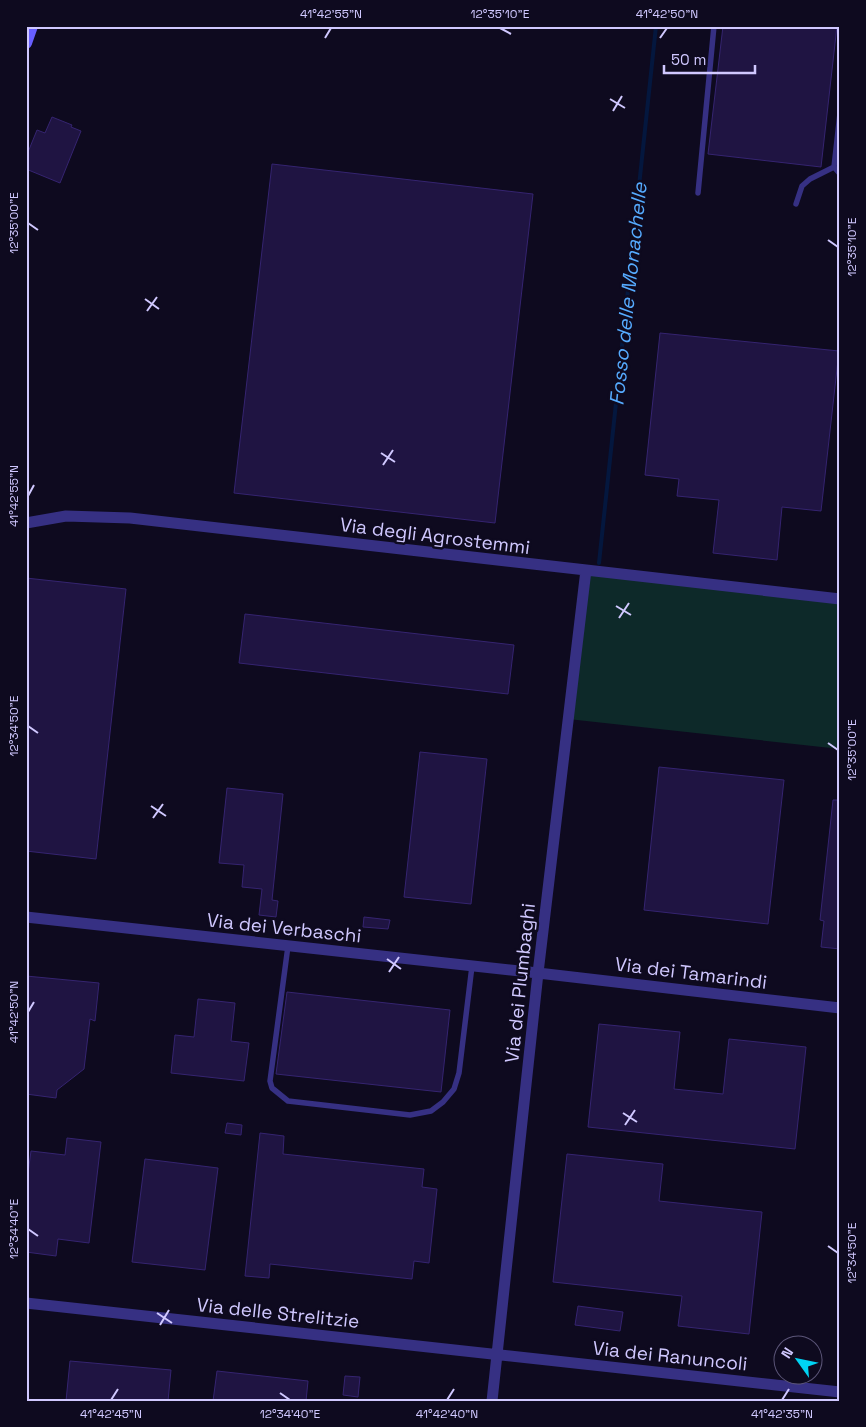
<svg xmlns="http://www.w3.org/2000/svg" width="866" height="1427" viewBox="0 0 866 1427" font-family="'Space Grotesk',sans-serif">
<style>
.green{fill:#0d2929}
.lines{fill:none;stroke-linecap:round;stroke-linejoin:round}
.stream{stroke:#04173e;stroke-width:4}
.building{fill:#1f1442;stroke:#352470}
.lane{stroke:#363083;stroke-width:5.5}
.street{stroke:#363083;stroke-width:11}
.secondary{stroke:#685fff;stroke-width:12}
.ticks{fill:none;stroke:#d0c8ff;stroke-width:2}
.labels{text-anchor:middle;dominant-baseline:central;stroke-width:5;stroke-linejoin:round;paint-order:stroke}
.street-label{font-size:19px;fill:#d0c8ff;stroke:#0e0a1f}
.water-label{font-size:20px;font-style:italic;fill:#56abff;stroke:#0e0a1f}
.neatline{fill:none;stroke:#d0c8ff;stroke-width:2}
.ticks-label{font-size:12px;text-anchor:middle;fill:#d0c8ff}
</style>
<rect width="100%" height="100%" fill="#0e0a1f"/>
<!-- green -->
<path class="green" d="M586,570l254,29v150l-272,-30z"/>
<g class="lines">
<!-- stream -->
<path class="stream" d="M599,563l57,-537"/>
</g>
<!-- building -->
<path class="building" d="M723,26h114l-16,141 -113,-13z
M52,117l20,8 -1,2 10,4 -21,52 -34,-14v-12l11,-27 8,3z
M272,164l261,30 -38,329 -261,-30z
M660,333l179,18 -18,160 -39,-4 -5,53 -64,-7 6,-53 -42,-4 2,-17 -34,-4z
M26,578l100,11 -30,270 -70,-8z
M245,614l269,31 -6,49 -269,-31z
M420,752l67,7 -16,145 -67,-7z
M659,767l125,13 -16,144 -124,-14z
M227,788l56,6 -11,106 6,1 -2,16 -17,-2 3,-26 -20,-2 2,-22 -25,-2z
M833,800h7v149l-19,-2 3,-26 -4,-1z
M364,917l26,3 -2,9 -25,-2z
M26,976l73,7 -4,38 -5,-2 -6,50 -27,21 -1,8 -30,-4z
M287,992l163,18 -9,82 -165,-18z
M198,999l37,4 -4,38 18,2 -5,38 -73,-8 4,-38 19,2z
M599,1024l81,8 -6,57 49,5 6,-55 77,8 -11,102 -207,-22z
M227,1123l15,2 -1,10 -16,-2z
M260,1133l24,3 -1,18 141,15 -2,18 15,2 -8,74 -15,-2 -2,18 -142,-15 -1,14 -24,-2z
M67,1138l34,4 -12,101 -31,-4 -2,17 -30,-4v-64l5,-37 34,4z
M567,1154l96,10 -4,37 103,11 -13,122 -71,-8 4,-30 -129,-14z
M145,1159l73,9 -13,102 -73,-8z
M578,1306l45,6 -3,19 -45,-6z
M70,1361l101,9 -3,31h-102z
M217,1371l91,10 -2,20h-93z
M345,1376l15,1 -2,20 -15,-2z"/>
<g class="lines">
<!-- lane -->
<path class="lane" d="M840,113l-6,54 6,7
M698,193l16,-167
M796,204l6,-18 8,-7 24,-12
M288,946l-18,135 2,7 16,13 122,14 21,-4 12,-9 11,-13 5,-16 13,-107"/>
<!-- street -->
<path class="street" d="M26,523l40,-7 64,2 710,81
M26,917l512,56 302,35
M26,1303l814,89
M492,1401l46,-428 48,-403"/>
<!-- secondary -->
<path class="secondary" d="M26,43l6,-17"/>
</g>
<!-- ticks -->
<path class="ticks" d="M500,28l11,6M325,38l6,-10M660,38l7,-10M610,99l15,9M613,111l9,-15M28,223l10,7M828,240l10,7M145,299l14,10M147,311l10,-14M381,453l14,9M383,465l10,-15M28,496l6,-11M616,606l15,9M619,618l10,-15M28,726l10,7M828,743l10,7M151,806l15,10M153,818l10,-14M387,959l14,10M389,972l10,-15M28,1012l6,-10M623,1113l14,9M625,1125l10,-15M28,1229l10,7M828,1246l10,7M157,1313l15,10M160,1325l9,-15M280,1393l10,7M111,1400l7,-11M447,1400l7,-11M782,1400l7,-11"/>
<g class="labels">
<!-- street labels -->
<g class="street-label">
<text transform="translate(435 536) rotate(7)">Via degli Agrostemmi</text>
<text transform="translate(284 928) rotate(6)">Via dei Verbaschi</text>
<text transform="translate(691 973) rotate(7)">Via dei Tamarindi</text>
<text transform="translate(520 983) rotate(-84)">Via dei Plumbaghi</text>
<text transform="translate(278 1313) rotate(6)">Via delle Strelitzie</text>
<text transform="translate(670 1356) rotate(6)">Via dei Ranuncoli</text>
</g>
<!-- water labels -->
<g class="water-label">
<text transform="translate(628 294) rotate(-84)">Fosso delle Monachelle</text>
</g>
</g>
<!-- border -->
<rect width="866" height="1427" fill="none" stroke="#0e0a1f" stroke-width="55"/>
<!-- north arrow -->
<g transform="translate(798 1360) rotate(303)"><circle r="24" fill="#0e0a1f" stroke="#5c5679"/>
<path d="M0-4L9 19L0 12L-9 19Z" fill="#00d3f3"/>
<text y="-8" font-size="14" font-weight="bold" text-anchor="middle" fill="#d0c8ff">N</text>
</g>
<!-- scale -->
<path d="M664 65v8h91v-8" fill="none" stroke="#d0c8ff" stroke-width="2.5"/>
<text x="671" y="65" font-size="15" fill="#d0c8ff" stroke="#0e0a1f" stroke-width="4" paint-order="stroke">50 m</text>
<rect x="28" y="28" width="810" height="1372" class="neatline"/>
<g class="ticks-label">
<text x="331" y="18">41°42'55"N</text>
<text x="500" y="18">12°35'10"E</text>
<text x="667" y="18">41°42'50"N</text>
<text transform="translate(14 223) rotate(-90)" y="4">12°35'00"E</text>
<text transform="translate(852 247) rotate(-90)" y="4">12°35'10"E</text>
<text transform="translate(14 496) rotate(-90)" y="4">41°42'55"N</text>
<text transform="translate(14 726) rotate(-90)" y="4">12°34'50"E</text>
<text transform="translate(852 750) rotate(-90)" y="4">12°35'00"E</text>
<text transform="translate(14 1012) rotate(-90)" y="4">41°42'50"N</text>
<text transform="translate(14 1229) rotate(-90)" y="4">12°34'40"E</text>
<text transform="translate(852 1253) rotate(-90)" y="4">12°34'50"E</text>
<text x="111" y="1418">41°42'45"N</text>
<text x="290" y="1418">12°34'40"E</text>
<text x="447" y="1418">41°42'40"N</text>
<text x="782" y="1418">41°42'35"N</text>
</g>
</svg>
